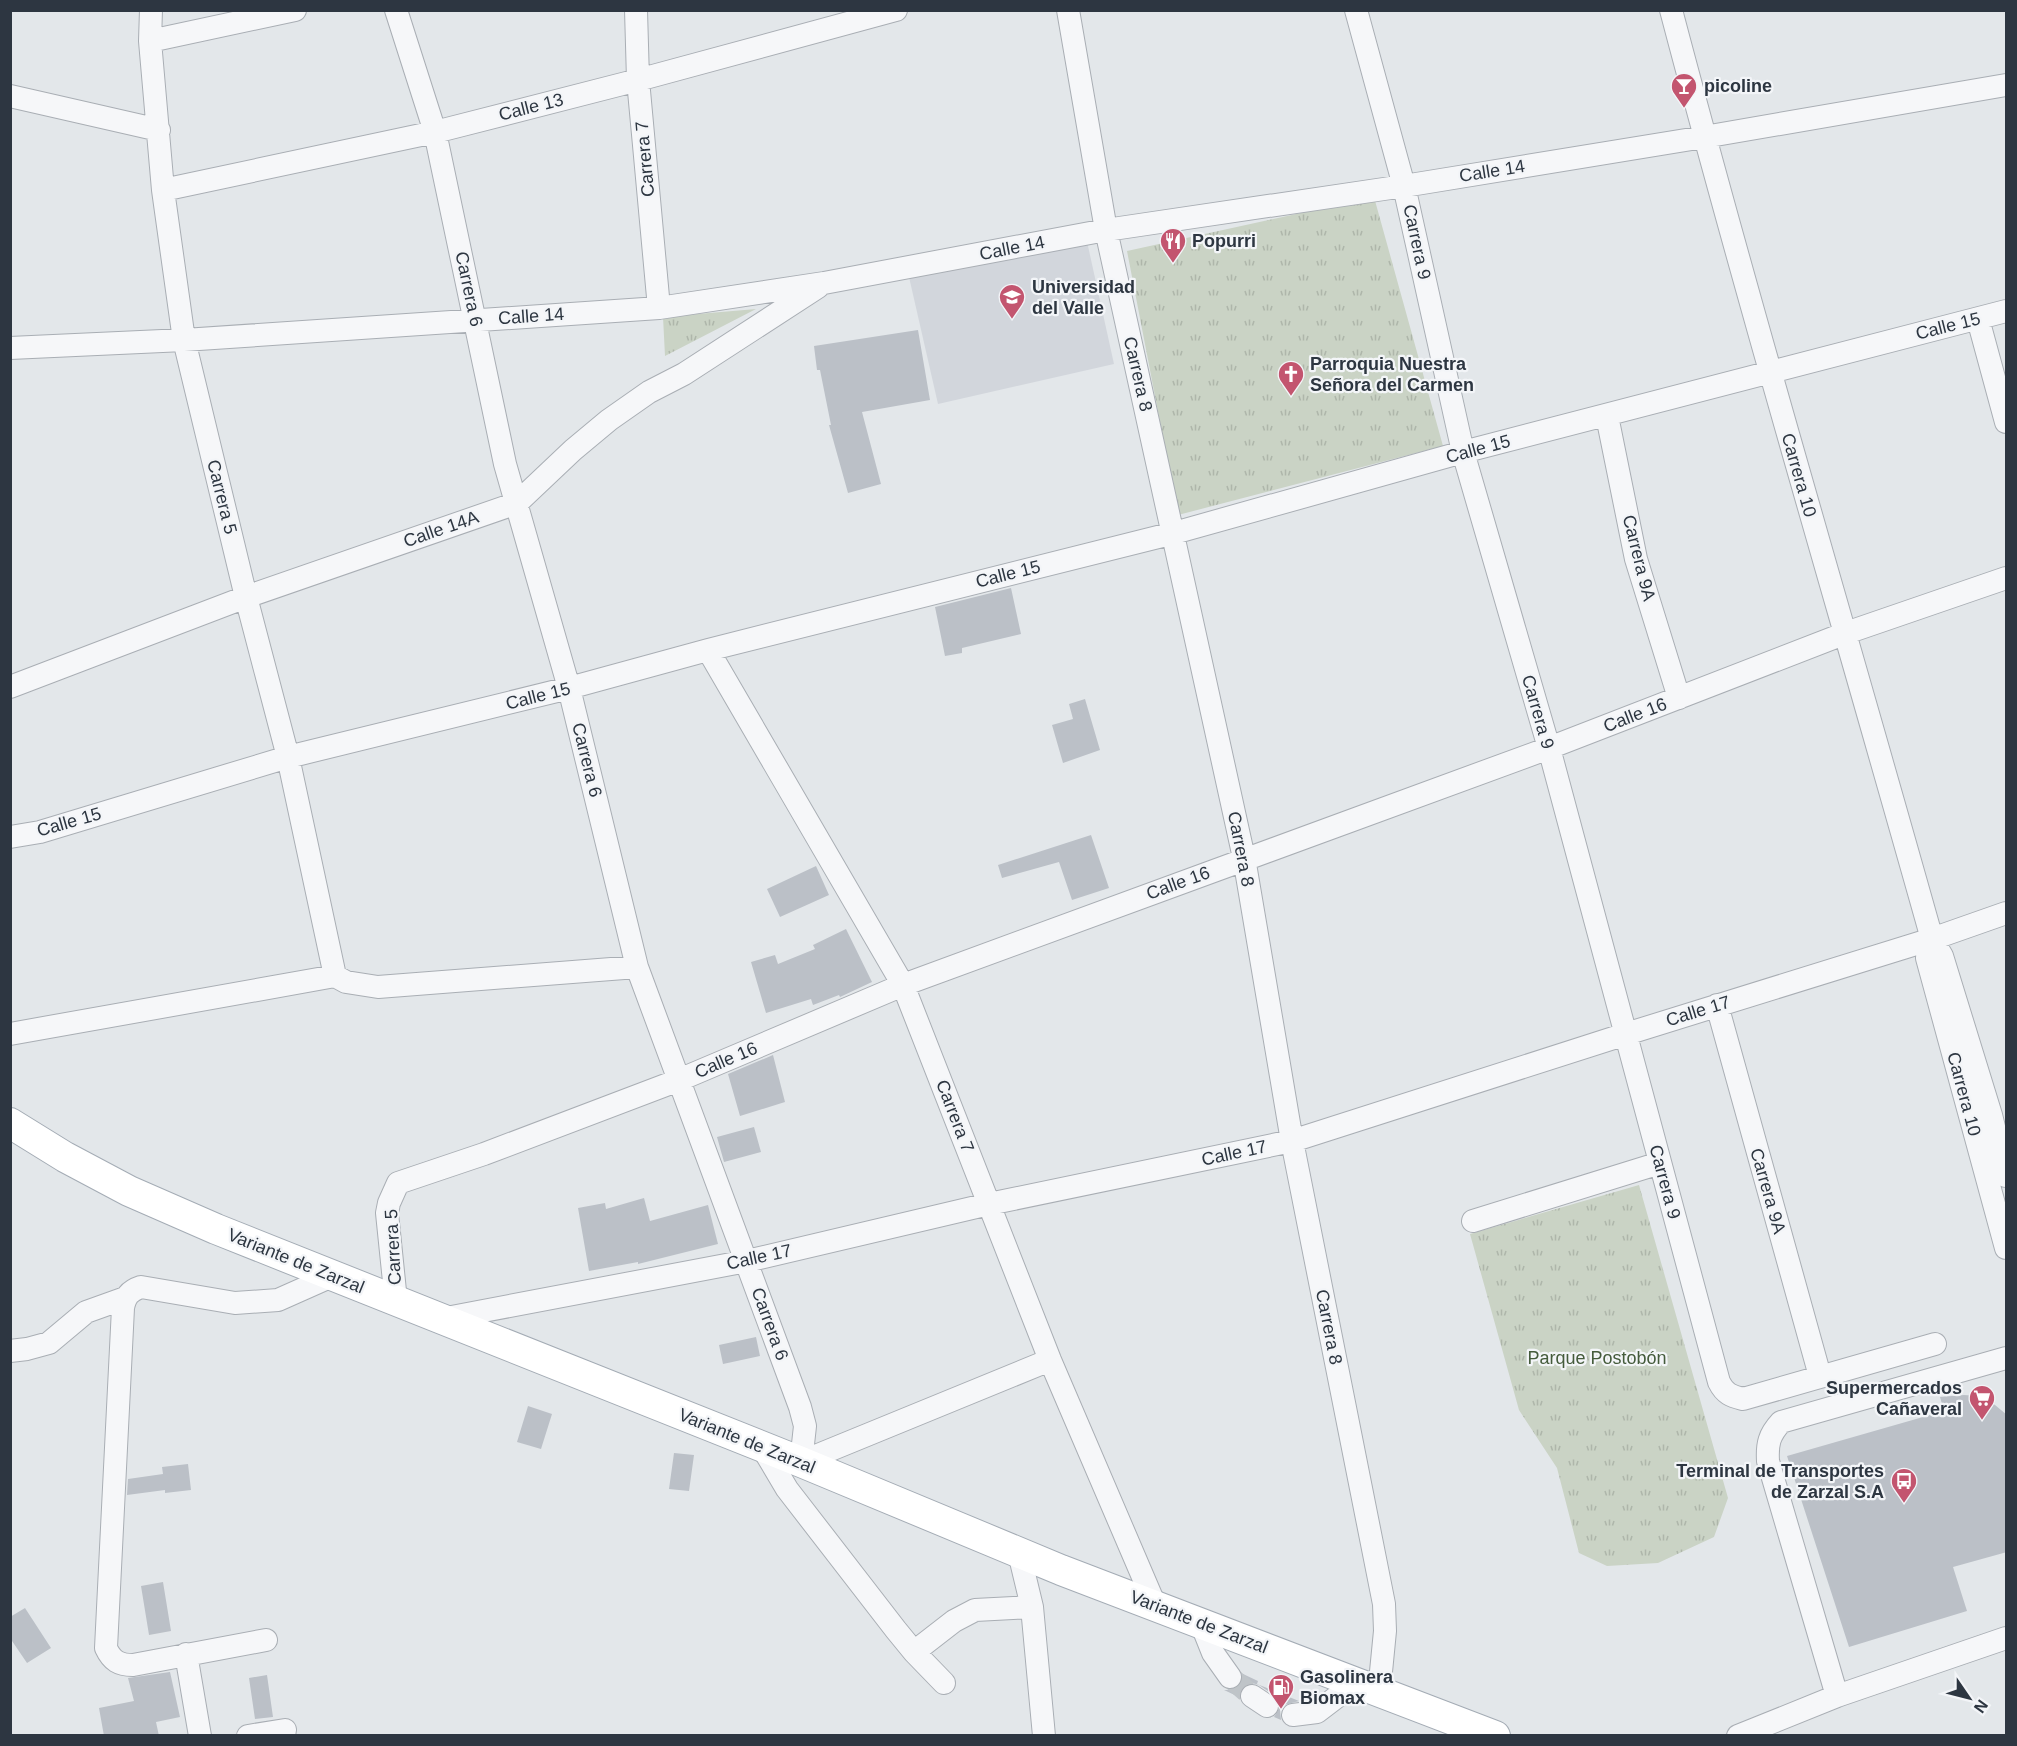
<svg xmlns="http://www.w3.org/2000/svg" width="2017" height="1746" viewBox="0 0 2017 1746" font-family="Helvetica,sans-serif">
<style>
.built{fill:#d2d6dc}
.park{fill:url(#park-tufts)}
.building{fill:#bbc0c7}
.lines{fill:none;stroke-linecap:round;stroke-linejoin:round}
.minor-tunnel{stroke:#bfc4c8;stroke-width:22;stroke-dasharray:22 11;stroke-linecap:butt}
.minor-casing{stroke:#a9aeb4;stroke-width:24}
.major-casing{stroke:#a4acb5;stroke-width:32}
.minor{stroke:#f6f7f9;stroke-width:22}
.major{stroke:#fff;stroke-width:30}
.labels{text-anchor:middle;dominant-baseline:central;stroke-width:4.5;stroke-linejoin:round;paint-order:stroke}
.poi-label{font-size:18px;font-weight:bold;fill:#2d3641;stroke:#f3f5f8;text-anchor:start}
.street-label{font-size:18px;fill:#2d3641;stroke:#f3f5f8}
.park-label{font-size:18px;fill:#445b3b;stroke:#f3f5f8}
</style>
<defs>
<pattern id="park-tufts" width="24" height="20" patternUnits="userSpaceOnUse" patternTransform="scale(1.5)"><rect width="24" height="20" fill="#cad3c5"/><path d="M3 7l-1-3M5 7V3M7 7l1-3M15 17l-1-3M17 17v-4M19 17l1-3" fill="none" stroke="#aeb6aa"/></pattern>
</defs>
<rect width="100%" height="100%" fill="#e3e7ea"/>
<!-- built -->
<path class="built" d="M1086,237l28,127 -176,40 -29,-127z"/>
<!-- park -->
<path class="park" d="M1374,197l69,249 -265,69 -51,-264z
M756,309l-91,47 -2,-39z
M1639,1185l89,313 -14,39 -56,26 -51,3 -28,-13 -22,-85 -38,-58 -49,-176z"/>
<!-- building -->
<path class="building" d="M918,330l12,70 -68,12 19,72 -33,9 -19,-68h2l-11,-55h-3l-3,-24z
M1011,588l10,46 -59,14v5l-17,3 -10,-49z
M1085,699l15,51 -37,13 -11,-38 21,-6 -4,-15z
M1091,835l18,53 -37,12 -13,-38 -57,16 -4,-13z
M816,866l13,29 -49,22 -13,-28z
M846,929l26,53 -32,15 -1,-2 -26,10 -2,-6 -45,14 -15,-51 24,-7 3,9 37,-15 -2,-4z
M773,1055l12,47 -45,14 -12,-42z
M754,1127l7,25 -37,10 -7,-25z
M644,1198l6,23 58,-16 10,39 -80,20v-2l-49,9 -11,-63 27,-5 1,6z
M756,1337l4,19 -37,8 -4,-19z
M1964,1395l15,1 16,9 12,10v137l-54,15 14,44 -118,36 -62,-191 157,-45 -4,-14z
M528,1406l24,8 -11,35 -24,-7z
M674,1453l20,2 -5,36 -20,-2z
M188,1464l3,26 -26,3v-3l-38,5 1,-16 35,-5 -1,-7z
M163,1582l8,49 -22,4 -8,-49z
M25,1608l26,40 -24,15 -17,-25v-21z
M170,1672l10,45 -24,5 3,14h-55l-5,-28 35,-7 -6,-23z
M1243,1674l15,7 -1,3 42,17 -15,4 -4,5 1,10 -7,-3 6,-10 -1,-6 -5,-6 -15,-10 -7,-2 -6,1 -5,5 -2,8 -15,-7h8l6,-2 4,-6z
M267,1675l6,42 -18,2 -6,-41z"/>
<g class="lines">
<!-- minor-tunnel -->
<path class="minor-tunnel" d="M1230,1677l22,19"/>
<!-- minor casing -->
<g class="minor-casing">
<path id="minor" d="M151,10l-1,31 13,149 21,150 62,257 42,160 47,219
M396,10l39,122 70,332 64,224 68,279 163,440 5,19 -4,36 249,-102
M636,10l2,70 21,228
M1068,10l38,220 138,628 48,283 92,463 1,27 -6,61
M1356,10l48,176 59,266 86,296 170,634c6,12 12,14 24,17l192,-55
M1671,10c82,311 174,619 261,929l10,17 49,159 15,61
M150,41l145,-31
M10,96l149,34
M163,190l272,-58 203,-52 258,-70
M1978,319l28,103
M10,348l174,-8 475,-32 165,-25 282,-53 298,-44 300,-49 302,-52
M1607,416l29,143 43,139
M708,650l195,335 147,375 105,245
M10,687l236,-90 271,-94 56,-53 36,-30 40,-28 35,-18 134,-87
M10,837l30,-5 248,-75 281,-69 139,-38 466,-117 289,-81 543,-141
M1931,941l-4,17 79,290
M1717,1005l103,371
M10,1034l325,-58 11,6 32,5 259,-20
M1473,1221l187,-58
M396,1301l-9,-88 2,-10 9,-20 86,-29 195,-74 224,-95 646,-237 297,-115 160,-55
M441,1319l306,-58 242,-57 303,-63 334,-107 306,-95 74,-26
M10,1351l17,-2 22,-6 37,-31 39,-14
M762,1447l25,42 109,141 18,22 30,31
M1019,1553l13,54 12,129
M1201,1623l12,30 17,24
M266,1640l-133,25c-14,0 -21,-4 -27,-17l17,-340c2,-11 6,-17 18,-21l94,16 43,-3 54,-24
M914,1652l40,-31 21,-11 57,-3
M186,1654l14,82
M1252,1696l15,10
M1837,1696l-69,-235c-1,-17 1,-26 13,-39l225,-64
M1293,1715l24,-3 38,-29
M248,1736l37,-6
M1738,1736l99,-40 169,-58"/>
</g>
<!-- major casing -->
<g class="major-casing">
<path id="major" d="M10,1123l55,34 64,34 87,38 585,233 260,108 434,166"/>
</g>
<!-- minor -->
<use href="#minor" class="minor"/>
<!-- major -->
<use href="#major" class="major"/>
</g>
<!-- icons -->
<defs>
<g id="bar-pin" transform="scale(1.35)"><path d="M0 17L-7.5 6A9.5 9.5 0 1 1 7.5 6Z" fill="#c3556f" stroke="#f3f5f8"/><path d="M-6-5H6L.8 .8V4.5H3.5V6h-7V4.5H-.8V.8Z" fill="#fff"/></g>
<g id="restaurant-pin" transform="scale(1.35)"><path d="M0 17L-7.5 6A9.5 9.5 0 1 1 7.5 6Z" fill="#c3556f" stroke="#f3f5f8"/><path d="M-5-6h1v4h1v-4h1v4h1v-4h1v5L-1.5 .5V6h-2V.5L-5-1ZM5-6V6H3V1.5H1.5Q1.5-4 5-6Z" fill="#fff"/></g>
<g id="university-pin" transform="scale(1.35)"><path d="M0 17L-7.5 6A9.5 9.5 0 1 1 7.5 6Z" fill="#c3556f" stroke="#f3f5f8"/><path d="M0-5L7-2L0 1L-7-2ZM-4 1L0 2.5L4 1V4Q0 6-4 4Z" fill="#fff"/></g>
<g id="church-pin" transform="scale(1.35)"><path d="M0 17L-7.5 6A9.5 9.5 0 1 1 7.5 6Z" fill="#c3556f" stroke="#f3f5f8"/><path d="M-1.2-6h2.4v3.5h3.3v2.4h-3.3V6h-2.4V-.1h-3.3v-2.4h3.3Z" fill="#fff"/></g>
<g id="supermarket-pin" transform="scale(1.35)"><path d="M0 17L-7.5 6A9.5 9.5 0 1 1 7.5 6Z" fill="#c3556f" stroke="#f3f5f8"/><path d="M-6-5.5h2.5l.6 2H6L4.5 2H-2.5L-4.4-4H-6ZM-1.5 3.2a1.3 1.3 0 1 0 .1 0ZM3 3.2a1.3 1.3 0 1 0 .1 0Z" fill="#fff"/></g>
<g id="bus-pin" transform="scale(1.35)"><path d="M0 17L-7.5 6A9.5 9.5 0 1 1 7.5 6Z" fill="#c3556f" stroke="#f3f5f8"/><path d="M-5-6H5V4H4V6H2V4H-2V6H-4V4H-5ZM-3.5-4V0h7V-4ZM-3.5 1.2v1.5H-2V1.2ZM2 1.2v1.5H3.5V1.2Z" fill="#fff"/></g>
<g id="fuel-pin" transform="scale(1.35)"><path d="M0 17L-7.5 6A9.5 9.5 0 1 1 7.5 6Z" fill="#c3556f" stroke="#f3f5f8"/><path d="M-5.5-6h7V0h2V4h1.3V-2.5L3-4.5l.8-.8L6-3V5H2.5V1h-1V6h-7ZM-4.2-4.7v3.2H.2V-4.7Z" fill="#fff"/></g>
</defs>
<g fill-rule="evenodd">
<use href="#bar-pin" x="1684" y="86"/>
<use href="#restaurant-pin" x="1173" y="241"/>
<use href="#university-pin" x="1012" y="297"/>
<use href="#church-pin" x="1291" y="374"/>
<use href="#supermarket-pin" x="1982" y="1398"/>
<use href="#bus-pin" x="1904" y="1481"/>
<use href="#fuel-pin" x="1281" y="1687"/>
</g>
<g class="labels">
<!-- poi labels -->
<g class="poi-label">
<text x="1704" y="86">picoline</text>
<text x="1192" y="241">Popurri</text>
<text x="1032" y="287">Universidad<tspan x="1032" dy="21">del Valle</tspan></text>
<text x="1310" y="364">Parroquia Nuestra<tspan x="1310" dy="21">Señora del Carmen</tspan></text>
<text x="1962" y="1388" text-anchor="end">Supermercados<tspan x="1962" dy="21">Cañaveral</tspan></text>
<text x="1884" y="1471" text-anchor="end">Terminal de Transportes<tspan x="1884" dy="21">de Zarzal S.A</tspan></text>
<text x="1300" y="1677">Gasolinera<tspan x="1300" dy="21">Biomax</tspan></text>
</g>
<!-- street labels -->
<g class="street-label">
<text transform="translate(531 107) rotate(-14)">Calle 13</text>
<text transform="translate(645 159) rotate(-95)">Carrera 7</text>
<text transform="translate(1492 171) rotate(-9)">Calle 14</text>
<text transform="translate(1417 242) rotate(78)">Carrera 9</text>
<text transform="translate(1012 248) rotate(-11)">Calle 14</text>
<text transform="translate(469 289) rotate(78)">Carrera 6</text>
<text transform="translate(531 316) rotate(-4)">Calle 14</text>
<text transform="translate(1948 326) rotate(-14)">Calle 15</text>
<text transform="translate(1138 374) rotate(77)">Carrera 8</text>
<text transform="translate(1478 449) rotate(-15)">Calle 15</text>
<text transform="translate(1799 475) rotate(74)">Carrera 10</text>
<text transform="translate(222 497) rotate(76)">Carrera 5</text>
<text transform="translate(441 529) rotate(-19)">Calle 14A</text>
<text transform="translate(1639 558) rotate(76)">Carrera 9A</text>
<text transform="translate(1008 574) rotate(-14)">Calle 15</text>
<text transform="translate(538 696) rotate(-14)">Calle 15</text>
<text transform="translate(1538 712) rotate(74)">Carrera 9</text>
<text transform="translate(1635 715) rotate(-21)">Calle 16</text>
<text transform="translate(587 760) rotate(76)">Carrera 6</text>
<text transform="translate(69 822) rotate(-16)">Calle 15</text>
<text transform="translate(1241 849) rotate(79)">Carrera 8</text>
<text transform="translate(1178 883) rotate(-20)">Calle 16</text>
<text transform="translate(1698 1011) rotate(-17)">Calle 17</text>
<text transform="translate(726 1060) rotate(-23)">Calle 16</text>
<text transform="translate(1964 1094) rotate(75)">Carrera 10</text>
<text transform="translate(955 1116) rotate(69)">Carrera 7</text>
<text transform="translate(1234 1153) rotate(-12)">Calle 17</text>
<text transform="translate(1665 1182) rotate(75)">Carrera 9</text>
<text transform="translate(1768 1191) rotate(74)">Carrera 9A</text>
<text transform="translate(393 1247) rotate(-93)">Carrera 5</text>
<text transform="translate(759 1257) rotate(-12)">Calle 17</text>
<text transform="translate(296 1261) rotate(22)">Variante de Zarzal</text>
<text transform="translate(770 1324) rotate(70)">Carrera 6</text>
<text transform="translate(1329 1327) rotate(79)">Carrera 8</text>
<text transform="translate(747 1441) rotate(22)">Variante de Zarzal</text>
<text transform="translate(1199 1622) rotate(21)">Variante de Zarzal</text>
</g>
<!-- park labels -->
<g class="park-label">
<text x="1597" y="1358">Parque Postobón</text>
</g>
</g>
<!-- border -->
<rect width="2017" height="1746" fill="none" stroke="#2d3641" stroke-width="24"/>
<!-- north arrow -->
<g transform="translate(1969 1698) rotate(125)" stroke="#f3f5f8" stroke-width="4.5" paint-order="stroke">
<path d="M0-4.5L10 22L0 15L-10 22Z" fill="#2d3641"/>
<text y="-9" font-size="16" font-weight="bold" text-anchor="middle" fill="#2d3641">N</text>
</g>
</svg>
